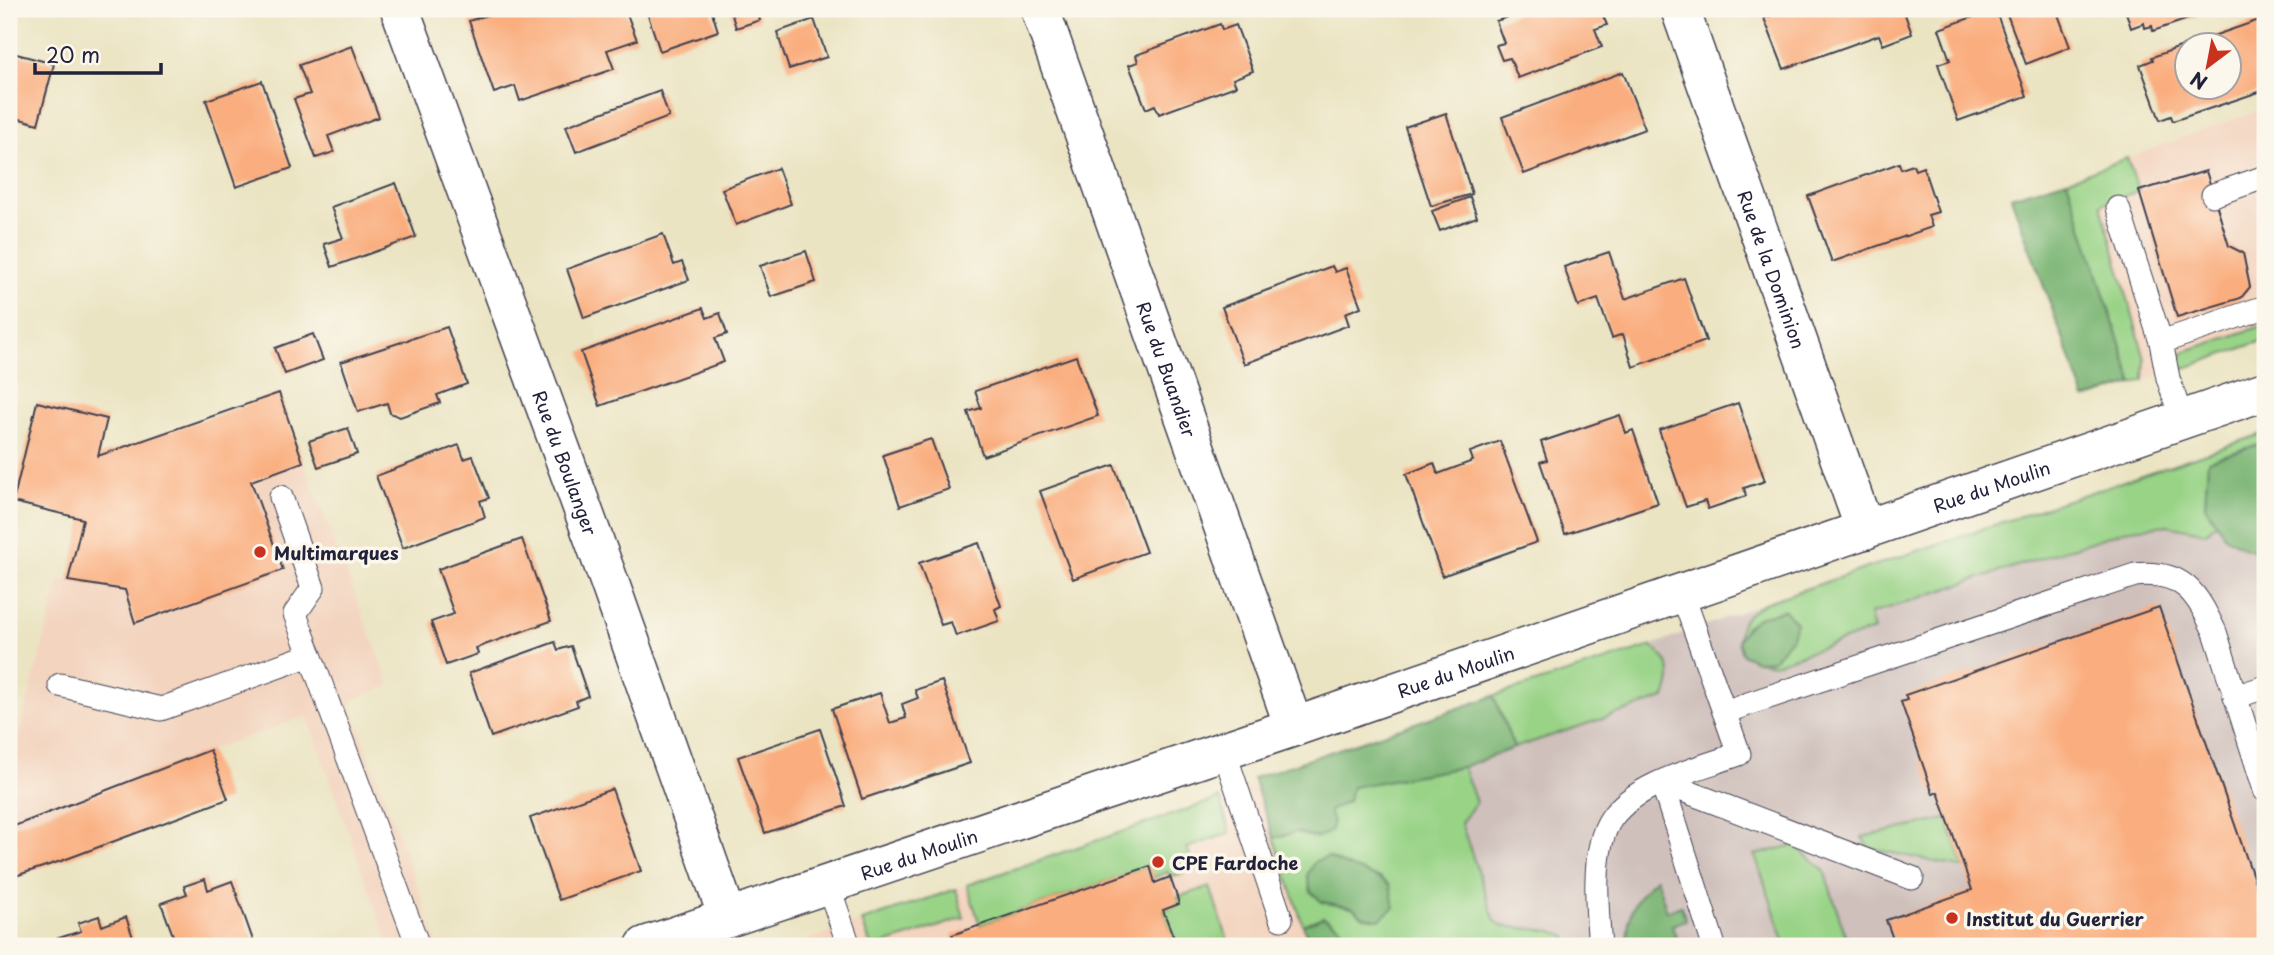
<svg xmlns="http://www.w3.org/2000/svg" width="2274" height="955" viewBox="0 0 2274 955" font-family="'Playpen Sans',sans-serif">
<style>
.built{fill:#f3d4bf}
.industrial{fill:#cfc0bb}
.green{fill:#98d386;stroke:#5d7a60;stroke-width:2;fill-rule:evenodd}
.forest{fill:#7ab573;stroke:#4e6c57;stroke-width:2}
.building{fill:#faad7e}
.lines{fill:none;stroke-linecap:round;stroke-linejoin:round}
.service-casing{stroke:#403f4f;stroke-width:25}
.minor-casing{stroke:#403f4f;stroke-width:41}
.service{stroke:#fff;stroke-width:23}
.minor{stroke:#fff;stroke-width:38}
.poi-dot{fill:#c8321e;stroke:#fbf7ec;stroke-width:2.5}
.labels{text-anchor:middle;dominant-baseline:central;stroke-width:7;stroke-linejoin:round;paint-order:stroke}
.street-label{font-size:18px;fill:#22223b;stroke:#fbf7ec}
.poi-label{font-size:18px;font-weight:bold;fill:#22223b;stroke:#fbf7ec;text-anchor:start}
</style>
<rect width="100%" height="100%" fill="#fbf7ec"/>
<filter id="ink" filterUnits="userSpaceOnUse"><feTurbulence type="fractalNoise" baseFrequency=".0143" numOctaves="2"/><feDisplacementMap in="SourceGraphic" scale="14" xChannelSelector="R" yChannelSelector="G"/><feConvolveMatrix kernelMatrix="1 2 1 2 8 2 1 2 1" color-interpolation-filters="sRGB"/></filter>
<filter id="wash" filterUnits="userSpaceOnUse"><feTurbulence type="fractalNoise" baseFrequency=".00686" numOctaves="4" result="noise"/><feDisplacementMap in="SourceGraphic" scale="28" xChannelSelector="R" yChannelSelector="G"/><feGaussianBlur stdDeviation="1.57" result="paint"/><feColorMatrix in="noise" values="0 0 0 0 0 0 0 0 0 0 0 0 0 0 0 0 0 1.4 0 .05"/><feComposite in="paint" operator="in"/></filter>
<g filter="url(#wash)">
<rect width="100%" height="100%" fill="#ebe4c3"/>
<!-- built -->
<path class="built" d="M2265,108v232l-132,44 -66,-204z
M279,393l24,69 87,223 -41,16 90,245h-50l-82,-230 -97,34 -201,78v-57l51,-191 8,1 30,-125z
M1255,786l55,156 -12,4h-509z"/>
<!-- industrial -->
<path class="industrial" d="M2265,433v513h-967l11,-4 -56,-164 398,-132 113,-43z"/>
<!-- green -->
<path class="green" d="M2127,158l12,33 -38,13 44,155 -1,21 -11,4 -66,-204z
M2265,325v15l-88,31 -1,-10 10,-10z
M2265,433v9l-57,19 -3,45 11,17 -10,10 -38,-8 -38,4 -260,85 4,16 -100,34 -18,-3 17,-1 -13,-43 -14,9 -8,15c2,-23 7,-25 26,-38z
M1651,646c21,15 23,29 14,52l-151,50 -20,-52z
M1463,767l13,35 -15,21 34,98 8,5 49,5 15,5 2,10h-219l-2,-10 -25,-19 -20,8 -29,-87 22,-6 21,6 11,-27 20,-10 4,-14zM1328,857l31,15 22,6 -17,39 -11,-9 -31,-6z
M1220,798l10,35 -43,15 8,21 -25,8 -2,-5 -15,6 -4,-11 -169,58 -13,-40z
M1947,819l17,49 -95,-20 -7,-11z
M1794,845l30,25 25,76h-63l-31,-91z
M1210,887l20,59h-53l-14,-36 16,-6 -2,-7z
M956,889l8,29 -85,28h-8l-9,-25z"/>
<!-- forest -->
<path class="forest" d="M2067,180l66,204 -48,15 -74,-202z
M2265,442v111l-20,-5 -20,-12 -20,-30 3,-45z
M1785,610l11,13 -4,14 -19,23 -17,1 -14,-7 -4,-13c12,-24 23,-25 47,-31z
M1494,696l20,52 -51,19 -111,20 -4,14 -19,10 4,11 -3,10 -13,6 -21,-6 -22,6 -21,-60z
M1328,857c20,12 44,15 62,28l4,22 -14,12 -16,-2 -11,-9 -31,-6 -11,-10 -4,-17 8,-14z
M1656,878l11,33 14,-5 5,14 -14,5 6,18 -7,3h-44c1,-34 4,-44 29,-68z
M1323,917c14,7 25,13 27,29h-52l11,-4 -6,-17z"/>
<g id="blocks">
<!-- building -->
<path class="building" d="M505,9h120l12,31 -30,10 7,19 -94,32 -5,-15 -21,7 -25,-72z
M646,9h65l7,22 -58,20z
M730,9h33l-6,2 3,9 -24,8z
M1530,9h70l7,16 -12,4 7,18 -84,31 -8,-20 -8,2 -6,-15 8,-2 -8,-22z
M1791,9h112l9,25 -29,11 -4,-10 -95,34 -20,-51z
M1995,9l32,87 -69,25 -20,-57 12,-4 -11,-31z
M2005,9h51l14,38 -44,17z
M2125,9h93l-65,22 -1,-5 -7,2 -1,-5 -13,5z
M814,19l13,38 -38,12 -12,-37z
M2262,19l3,11v60l-92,31 -2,-5 -11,4 -20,-55 13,-5 -1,-3 34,-12v43h42v-42l-41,-1z
M1220,24l2,6 14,-5 17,46 -20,8 3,7 -77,28 -4,-9 -9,4 -17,-44 9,-3 -2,-7z
M352,46l27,71 -51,19 6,16 -18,6 -22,-59 16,-5 -11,-29z
M9,52l45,12 -16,60 -29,-8z
M1623,72l22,57 -121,45 -22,-57z
M262,81l30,87 -56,19 -30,-87z
M660,91l9,26 -93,35 -10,-26z
M1446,113l26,81 -41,12 -26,-79z
M1899,163l2,6 12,-4 2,5 8,-3 15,45 -10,3 4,12 -100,35 -24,-66z
M778,168l13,36 -55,21 -14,-36z
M2206,171l23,75 14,7 7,34 -9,11 -64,19 -38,-126z
M396,183l20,54 -84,30 -8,-23 19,-6 -12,-31z
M1470,197l7,20 -37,14 -8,-20z
M663,234l11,31 8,-3 7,18 -105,38 -17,-49z
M806,251l10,31 -45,15 -11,-31z
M1609,252l16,47 59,-21 22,63 -73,26 -10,-33 -11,4 -14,-39 -20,7 -14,-39z
M1332,266l3,6 11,-4 15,39 -16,6 4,12 -105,39 -22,-57z
M703,308l4,10 13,-5 7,21 -12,4 9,24 -124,44 -19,-54z
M447,327l20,57 -30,11 3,8 -40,14 -10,-4 -3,-10 -29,9 -17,-50z
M313,334l10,26 -38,14 -10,-26z
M1076,356l22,60 -115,40 -15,-44 13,-4 -6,-17z
M279,393l24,69 -52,19 32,89 -148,53 -10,-33 -57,-9 15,-62 -70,-17 24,-100 70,17 -9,37z
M1738,403l27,78 -21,7 2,8 -38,13 -3,-8 -19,6 -27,-77z
M1620,415l6,18 7,-3 25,73 -93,31 -25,-72 7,-2 -6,-18z
M348,428l9,26 -39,13 -9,-26z
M931,439l18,50 -49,17 -17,-51z
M1500,441l37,101 -95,34 -36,-102 28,-11 4,11 35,-13 -3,-9z
M459,445l5,14 9,-3 16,42 -9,3 5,16 -82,31 -27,-72z
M1114,465l32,87 -73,27 -33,-88z
M522,539l29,82 -75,27 2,6 -32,11 -15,-43 23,-8 -16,-45z
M979,543l22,63 -6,3 4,12 -43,15 -5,-14 -10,3 -22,-62z
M2159,607l106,304v35h-392l20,-7 -7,-19 86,-30 -34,-98 -5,2 -32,-92 6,-2 -2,-5z
M555,642l3,8 13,-4 17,50 -12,5 2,5 -87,31 -22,-64z
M942,681l28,82 -108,36 -30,-90 48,-16 10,30 16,-5 -4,-14 16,-6 -3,-8z
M820,729l26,77 -81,27 -27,-76z
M210,750l18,49 -167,62 -52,17v-50z
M612,789l29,82 -82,29 -29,-82z
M1150,866l5,17 15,-6 7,20 2,7 -16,6 14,36h-221l-4,-11z
M205,879l3,11 24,-9 23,65h-78l-16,-43 26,-9 -3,-8z
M99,916l3,10 24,-9 10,29h-78l-2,-7 25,-8 -3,-8z"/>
</g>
</g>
<g filter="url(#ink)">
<use href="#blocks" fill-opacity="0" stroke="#403f4f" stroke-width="2"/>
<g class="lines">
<!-- service casing -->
<g class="service-casing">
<path id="service" d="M2213,195l52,-18
M2118,208l43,134
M2182,420l-14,-42 -7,-36 104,-35
M281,497l32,91 -18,26 123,332
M60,685l101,24 149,-54
M2235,697l30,-10
M1724,712l411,-137c48,-5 61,17 80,57l50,158
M1224,751l57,168
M1662,782l250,96
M1662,782l52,164
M828,885l21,61
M1600,946c-3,-34 -9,-98 11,-127 24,-36 89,-51 128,-65l-57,-161"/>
</g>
<!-- minor casing -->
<g class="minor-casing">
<g id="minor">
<path id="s1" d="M400,9l209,572 119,337"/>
<path id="s2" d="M1040,9l254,718"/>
<path id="s3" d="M1680,9l185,521"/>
<path id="s4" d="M645,946l649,-219 971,-336"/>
</g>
</g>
<!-- service -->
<use href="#service" class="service"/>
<!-- minor -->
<use href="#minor" class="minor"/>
</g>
</g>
<!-- markers -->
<g class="poi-dot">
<circle cx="260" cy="552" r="7"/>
<circle cx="1158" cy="862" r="7"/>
<circle cx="1952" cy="918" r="7"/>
</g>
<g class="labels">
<!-- street labels -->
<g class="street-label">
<text stroke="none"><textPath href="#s3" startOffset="276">Rue de la Dominion</textPath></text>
<text stroke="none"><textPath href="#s2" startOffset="382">Rue du Buandier</textPath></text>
<text stroke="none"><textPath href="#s1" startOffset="483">Rue du Boulanger</textPath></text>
<text stroke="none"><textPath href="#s4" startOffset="1423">Rue du Moulin</textPath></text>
<text stroke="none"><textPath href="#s4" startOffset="856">Rue du Moulin</textPath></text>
<text stroke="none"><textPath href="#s4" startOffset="289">Rue du Moulin</textPath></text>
</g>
<!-- poi labels -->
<g class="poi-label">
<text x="274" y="552">Multimarques</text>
<text x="1172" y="862">CPE Fardoche</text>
<text x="1966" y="918">Institut du Guerrier</text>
</g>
</g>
<!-- margin -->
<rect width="2274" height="955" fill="none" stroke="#fbf7ec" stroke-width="35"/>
<!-- north arrow -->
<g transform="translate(2208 66) rotate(212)"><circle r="33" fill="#fbf7ec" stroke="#a4a2a5" stroke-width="2"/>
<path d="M0-5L12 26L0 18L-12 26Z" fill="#c8321e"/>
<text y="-10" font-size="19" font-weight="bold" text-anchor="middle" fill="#22223b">N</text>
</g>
<!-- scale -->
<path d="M35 63v10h126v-10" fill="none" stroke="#22223b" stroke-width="3.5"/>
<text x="46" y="63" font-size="21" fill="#22223b" stroke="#fbf7ec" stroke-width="5" paint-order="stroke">20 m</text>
</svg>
